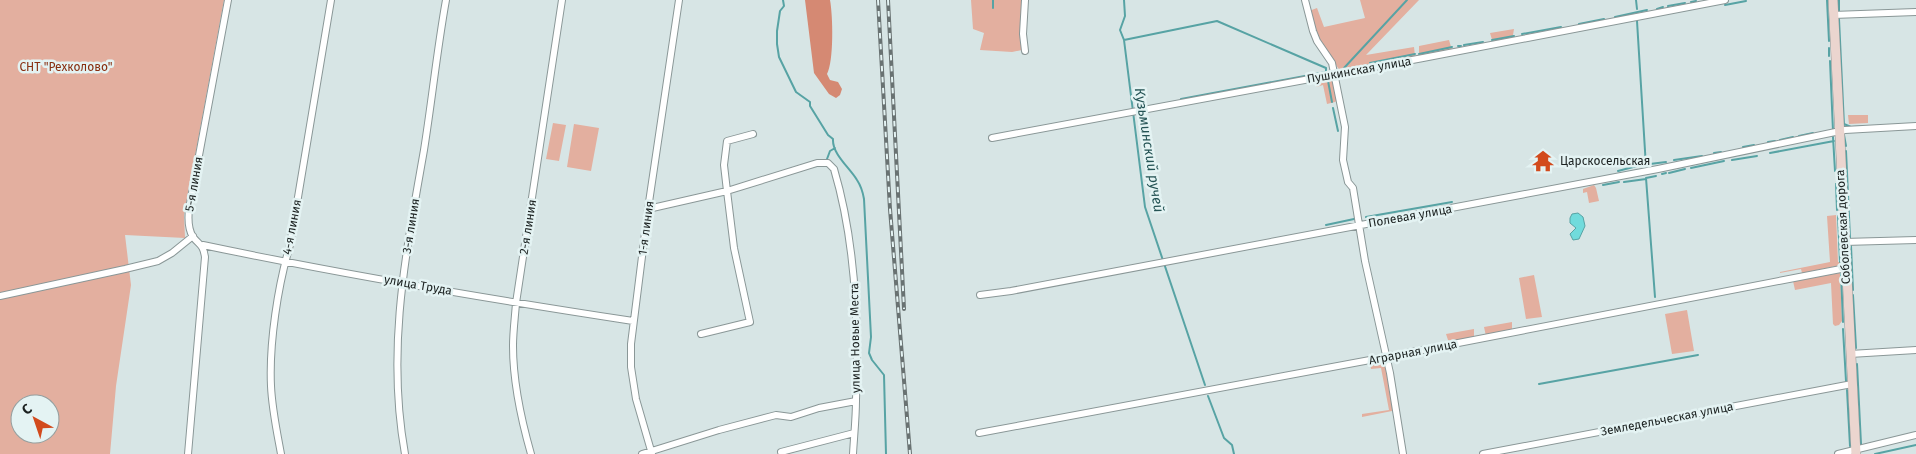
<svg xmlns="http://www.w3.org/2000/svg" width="1916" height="454" viewBox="0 0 1916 454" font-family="'Fira Sans',sans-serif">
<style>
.green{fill:#e3af9f;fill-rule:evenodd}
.forest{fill:#d58973}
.water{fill:#71dbdc;stroke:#57a3a4}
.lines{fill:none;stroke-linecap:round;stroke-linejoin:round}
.stream{stroke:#57a3a4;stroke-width:2}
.street-casing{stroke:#8a9797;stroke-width:8}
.secondary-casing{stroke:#8a9797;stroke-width:10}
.street{stroke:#fff;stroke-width:6}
.secondary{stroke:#ebd5cf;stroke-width:9}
.rail-casing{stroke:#697272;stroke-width:4}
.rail{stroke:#e4f3f3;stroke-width:2;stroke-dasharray:5.5;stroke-linecap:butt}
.labels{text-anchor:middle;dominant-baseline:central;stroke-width:5;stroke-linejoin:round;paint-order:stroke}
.park-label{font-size:12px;fill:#882e10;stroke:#e4f3f3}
.street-label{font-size:12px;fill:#1b2120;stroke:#e4f3f3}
.poi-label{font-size:12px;fill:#1b2120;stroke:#e4f3f3;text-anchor:start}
.water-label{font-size:14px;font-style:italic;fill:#245354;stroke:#e4f3f3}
</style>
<rect width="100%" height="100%" fill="#d7e5e5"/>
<!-- green -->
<path class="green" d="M0,0h224l-40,215 1,23 -60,-3 6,50 -15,101 -6,68h-110zM20,404h30v30h-30z
M971,0h51l-2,32 2,18 -10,2 -32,-2 4,-17 -11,-4z
M1360,0h59l-53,55 48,-8 1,9 -1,2 -74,13 -23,-35 -8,-25 8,-3 7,19 41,-9z
M1514,29l-1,6 2,2 -22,6 -3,-10z
M1449,40l3,10 -31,6 -2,-1v-9z
M1332,78l5,22 -2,2 -8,2 -4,-19 -7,2v-7z
M1848,115h20v8l-19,1z
M553,123l13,2 -7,36 -13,-2z
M574,124l25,4 -8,43 -24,-4z
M1594,185l2,3 3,13 -10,2 -2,-11 -4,1v-4z
M1836,215l2,47h3v3l-39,8 -1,-4 -21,4v-1l50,-10 -3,-46z
M1840,273l1,2h-1l2,46 -3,4 -4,1 -2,-2 -2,-41 -36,7 -2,-9z
M1534,275l8,42 -16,2 -7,-41z
M1687,310l7,41 -22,3 -7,-40z
M1512,322v9l-26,5 -2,-9z
M1474,329v9l-25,5 -3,-9z
M1384,360l11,47 -3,4 -30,6v-3l27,-4 -8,-42 -10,1 -1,-6z"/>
<!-- forest -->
<path class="forest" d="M805,0h25c3,16 4,61 -3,74l3,6 8,2 4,7 -2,6 -4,3 -7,-4 -15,-21z"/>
<!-- water -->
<path class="water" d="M1578,213l5,4 2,9 -6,13 -6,1 -3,-6 6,-6 -6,-5v-5l2,-4z"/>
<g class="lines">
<!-- stream -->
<path class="stream" d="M783,0l1,6 -4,5 -3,20v13l2,13 17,35 14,10v4l18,29 5,4c-1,15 17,29 24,41 4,6 6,13 7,19l7,138 -2,16 3,7 12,15 2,79
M1124,0l1,16 -5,14 4,10 21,167 60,178
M1636,0l1,9
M1827,0l2,41
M1839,0v12
M1691,2l5,-1
M1725,5l21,-4
M1668,6l17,-3
M993,8v-8
M1657,9l6,-2
M1615,17l32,-7
M1839,19l5,106
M1637,21l9,146
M1579,24l25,-5
M1522,34l39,-7
M1124,40l93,-19 95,41 14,6v4l-145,27
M1492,40l22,-4
M1464,45l19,-3
M1458,46h3
M1829,48v8
M1419,54l33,-7
M1830,61l3,70
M1370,63l45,-9
M1344,68l63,-68
M1328,81l4,21
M1333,108l5,23
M1844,124l7,3 20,-1
M1844,135l2,11
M1799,136l14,-3
M1833,137l2,34
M1780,140l13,-3
M1768,142l7,-1
M1743,147l11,-2
M1846,151l4,87
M1714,153l7,-1
M1770,153l64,-12
M827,159l3,-8 5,-3
M1674,160l28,-4
M1732,160l25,-4
M1642,165l24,-3
M1691,168l33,-7
M1618,171l19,-5
M1669,173l16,-4
M1662,174l4,-1
M1624,182l22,-3
M1836,184l1,26
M1603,185l16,-3
M1838,216l2,46
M1366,217l86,-15
M1326,225l28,-6
M1851,246l2,44
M1841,274l2,48
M1853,295l3,53
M1655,297l-9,-119 10,-2
M1843,329l3,52
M1857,364l4,80
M1539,384l159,-29
M1847,390l3,56
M1208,396l16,42 8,7 2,9
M1875,454l41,-9"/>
<!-- street casing -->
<g class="street-casing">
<path id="street" d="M1305,0l8,31 4,10 15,22 13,64 -2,33 5,22 5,6 12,73 25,112 13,81
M1833,15l83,-3
M1025,51l-2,-17 2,-34
M992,138l431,-80 302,-58
M648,209l79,-18 90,-28h11l6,6c22,74 25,155 22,231 0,18 -2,36 -3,54
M1844,242l72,-2
M203,245c142,30 286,54 430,76
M980,295l31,-4 647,-122 187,-39 71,-4
M0,296l125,-27 33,-8 14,-8 21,-17
M701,334l49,-12 -16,-74 -7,-57 -3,-26 3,-24 26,-7
M1850,354l66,-4
M979,433l407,-76 460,-89
M781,452l73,-19
M188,454l17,-197c-2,-13 -5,-11 -12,-20 -5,-8 -5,-19 -4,-28l39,-209
M281,454c-4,-22 -9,-45 -10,-68 -2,-43 7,-101 19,-141l41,-245
M405,454c-19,-105 1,-201 19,-304 8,-50 13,-100 22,-150
M531,454c-10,-35 -18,-72 -18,-108 0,-14 2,-29 3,-43l46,-303
M642,454l77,-24 57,-15 15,2 28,-9 37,-7
M652,454l-16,-55 -5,-32v-23l17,-135 31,-209
M1483,454l369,-70
M1838,454l78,-19"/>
</g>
<!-- secondary casing -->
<g class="secondary-casing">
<path id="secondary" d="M1833,0l23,454"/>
</g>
<!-- street -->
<use href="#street" class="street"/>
<!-- secondary -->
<use href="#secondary" class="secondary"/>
<!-- rail casing -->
<g class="rail-casing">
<path id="rail" d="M878,0l12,209 20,245
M888,0l16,309"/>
</g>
<!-- rail -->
<use href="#rail" class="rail"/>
</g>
<!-- icons -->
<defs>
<g id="temple-bare" transform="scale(1.725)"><path d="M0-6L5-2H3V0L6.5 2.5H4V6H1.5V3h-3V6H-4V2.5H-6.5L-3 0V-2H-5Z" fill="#d24a1c" stroke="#e4f3f3" stroke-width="2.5" paint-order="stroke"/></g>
</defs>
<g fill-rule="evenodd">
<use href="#temple-bare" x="1543" y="161"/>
</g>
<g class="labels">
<!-- park labels -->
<g class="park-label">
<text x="66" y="67">СНТ "Рехколово"</text>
</g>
<!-- street labels -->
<g class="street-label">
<text transform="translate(1359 70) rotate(-10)">Пушкинская улица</text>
<text transform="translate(194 184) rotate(-80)">5-я линия</text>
<text transform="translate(1410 216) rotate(-10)">Полевая улица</text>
<text transform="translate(411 226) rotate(-81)">3-я линия</text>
<text transform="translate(292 227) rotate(-79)">4-я линия</text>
<text transform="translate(528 227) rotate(-81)">2-я линия</text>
<text transform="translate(1843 227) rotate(-93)">Соболевская дорога</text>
<text transform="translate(646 228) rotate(-82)">1-я линия</text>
<text transform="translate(418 285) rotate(10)">улица Труда</text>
<text transform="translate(855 338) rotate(-91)">улица Новые Места</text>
<text transform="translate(1413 352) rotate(-11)">Аграрная улица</text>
<text transform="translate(1667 419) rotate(-11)">Земледельческая улица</text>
</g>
<!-- poi labels -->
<g class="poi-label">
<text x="1560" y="161">Царскосельская</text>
</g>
<!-- water labels -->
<g class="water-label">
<text transform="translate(1149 150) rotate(81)">Кузьминский ручей</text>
</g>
</g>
<!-- north arrow -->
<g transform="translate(35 419) rotate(320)"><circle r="24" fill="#e4f3f3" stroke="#949f9f"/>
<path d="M0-4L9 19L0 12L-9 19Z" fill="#d24a1c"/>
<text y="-8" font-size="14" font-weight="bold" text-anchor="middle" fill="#1b2120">С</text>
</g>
</svg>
